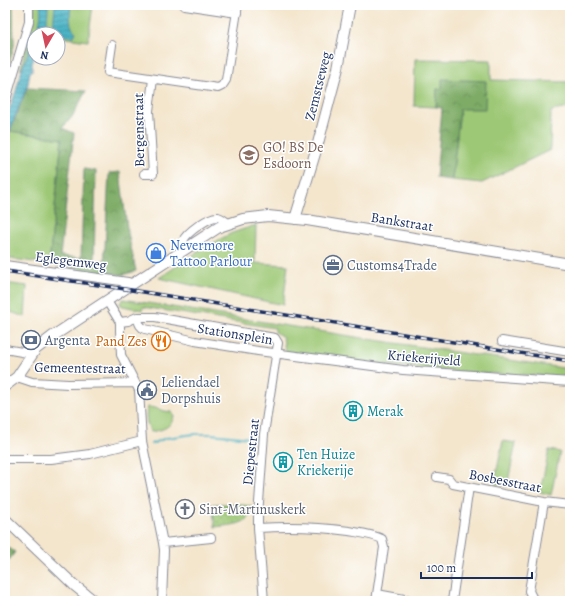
<svg xmlns="http://www.w3.org/2000/svg" width="575" height="606" viewBox="0 0 575 606" font-family="Alegreya,serif">
<style>
.green{fill:#9dc875;stroke:#5c7c6a}
.forest{fill:url(#forest-crowns);stroke:#4c6e62}
.park{fill:url(#park-dots);stroke:#5c7c6a}
.water{fill:url(#water-rules);stroke:#317091}
.lines{fill:none;stroke-linecap:round;stroke-linejoin:round}
.stream{stroke:#47b2c4;stroke-width:2}
.minor-casing{stroke:#888a96;stroke-width:10}
.tertiary-casing{stroke:#888a96;stroke-width:12}
.minor{stroke:#fff;stroke-width:8}
.tertiary{stroke:#fff;stroke-width:10}
.rail-casing{stroke:#1b2f5e;stroke-width:3.5}
.rail{stroke:#fff;stroke-width:2;stroke-dasharray:6;stroke-linecap:butt}
.labels{text-anchor:middle;dominant-baseline:central;stroke-width:3;stroke-linejoin:round;paint-order:stroke}
.street-label{font-size:14px;fill:#1b2f5e;stroke:#fff}
.education-label{font-size:14px;fill:#785e54;stroke:#fff;text-anchor:start}
.shop-label{font-size:14px;fill:#366cbe;stroke:#fff;text-anchor:start}
.service-label{font-size:14px;fill:#4e5e75;stroke:#fff;text-anchor:start}
.food-label{font-size:14px;fill:#c56008;stroke:#fff;text-anchor:end}
.culture-label{font-size:14px;fill:#0d838f;stroke:#fff;text-anchor:start}
.worship-label{font-size:14px;fill:#5b616d;stroke:#fff;text-anchor:start}
</style>
<defs>
<pattern id="forest-crowns" width="20" height="18" patternUnits="userSpaceOnUse"><rect width="20" height="18" fill="#7eac66"/><path d="M2 6a3 3 0 1 1 6 0M12 15a3 3 0 1 1 6 0" fill="none" stroke="#668c57"/></pattern>
<pattern id="park-dots" width="8" height="8" patternUnits="userSpaceOnUse"><rect width="8" height="8" fill="#9dc875"/><path d="M2 2h.1M6 6h.1" fill="none" stroke="#7fa363" stroke-width="1.8" stroke-linecap="round"/></pattern>
<pattern id="water-rules" width="6" height="5" patternUnits="userSpaceOnUse"><rect width="6" height="5" fill="#47b2c4"/><path d="M0 2.5h6" fill="none" stroke="#3a91a2"/></pattern>
</defs>
<rect width="100%" height="100%" fill="#fff"/>
<filter id="ink" filterUnits="userSpaceOnUse"><feTurbulence type="fractalNoise" baseFrequency=".025" numOctaves="2"/><feDisplacementMap in="SourceGraphic" scale="8" xChannelSelector="R" yChannelSelector="G"/><feConvolveMatrix kernelMatrix="1 2 1 2 8 2 1 2 1" color-interpolation-filters="sRGB"/></filter>
<filter id="wash" filterUnits="userSpaceOnUse"><feTurbulence type="fractalNoise" baseFrequency=".012" numOctaves="4" result="noise"/><feDisplacementMap in="SourceGraphic" scale="16" xChannelSelector="R" yChannelSelector="G"/><feGaussianBlur stdDeviation="0.9" result="paint"/><feColorMatrix in="noise" values="0 0 0 0 0 0 0 0 0 0 0 0 0 0 0 0 0 1.4 0 .05"/><feComposite in="paint" operator="in"/></filter>
<g filter="url(#wash)">
<rect width="100%" height="100%" fill="#f4e6cd"/>
<!-- green -->
<path class="green" d="M34,5h59l-5,36 -30,-4v-3h-24v3l-12,31 -2,2 13,-51z
M415,59l76,1v20l79,2v26l-19,3 -1,39 -68,33 -30,-3 8,-71 -18,-20h-5l-1,18 -22,-1z
M10,131l52,8 -13,125 -44,-6v-78l2,-19 1,-25z
M256,225l-1,38 33,2 -5,40 -124,-27 44,-30 29,-15z
M5,283l22,3 -2,31 -20,-7z
M123,299l245,40 202,30v8l-110,-5 -73,-7 -102,-14 -2,-14 -8,-5v-4l-132,-21 -1,3 -19,-4 -2,-1 -1,-2z
M148,407c9,0 15,5 24,5l2,4c-2,12 -13,14 -23,16 -5,-6 -6,-19 -3,-25z
M503,441l13,2 -9,43 -13,-2z
M549,450l11,2 -9,43 -11,-3z"/>
<!-- forest -->
<path class="forest" d="M5,5h8l1,40 -9,36z
M442,79l44,2 -1,28h-25l-8,71 -16,-2 6,-70 -6,-1 1,-18h5z
M27,88l59,3 -14,26 -10,11 12,5 -14,123 21,2 3,-89 12,2 -2,93 10,1 5,-92 11,-1 7,56 9,43 -14,4 -73,-11 13,-125 -52,-8z
M6,546l9,6 -10,14v-19z"/>
<!-- park -->
<path class="park" d="M212,504h19l21,2 -2,11c-10,9 -22,8 -35,10z"/>
<!-- water -->
<path class="water" d="M40,5h8c0,9 -1,21 -6,29h-7c5,-10 7,-19 5,-29z
M55,5h16c-1,8 -3,22 5,27l-2,4c-7,0 -17,0 -21,-7z
M34,37v21l-2,5v8l-2,1 -2,12 -14,35 -6,17 -1,25 -2,19v-59l11,-30 6,-22z"/>
<g class="lines">
<!-- stream -->
<path class="stream" d="M151,444l15,-6 28,-4h17l49,5"/>
</g>
</g>
<g filter="url(#ink)">
<g class="lines">
<!-- minor casing -->
<g class="minor-casing">
<path id="minor" d="M184,5l53,8
M112,45l-4,27 110,16 4,-2 4,-6 12,-75
M5,103l20,-68 4,-13v-17
M144,174h9l-4,-63 4,-32
M185,250c-2,-3 -4,-5 -2,-9 3,-8 26,-25 35,-24 4,1 7,4 10,6
M5,265l123,17 5,2
M107,301l13,21
M137,317c2,5 2,10 8,12l50,12 63,10 145,19 167,12
M120,322l8,-1 9,-4h18l120,21 3,5 -14,91 -6,82v12l6,73
M120,322v8l1,25 18,35 3,51 21,102 1,7 -2,51
M502,341l68,11
M5,349l28,5
M17,377l15,5 36,2 67,-1
M5,459h46l39,-5 52,-13
M437,477l12,2 4,5 91,18 26,3
M258,528c30,-2 61,-1 91,3 11,2 23,3 33,8l2,8 -8,54
M163,543l48,-5
M377,594l38,7
M452,601l17,-114
M534,601l-5,-10 15,-89"/>
</g>
<!-- tertiary casing -->
<g class="tertiary-casing">
<path id="tertiary" d="M295,219l22,-72 21,-79 12,-63
M5,386l12,-9 19,-28 17,-13 166,-109 24,-8 25,-3 39,4 263,44
M5,519l69,66 20,16"/>
</g>
<!-- minor -->
<use href="#minor" class="minor"/>
<!-- tertiary -->
<use href="#tertiary" class="tertiary"/>
<!-- rail casing -->
<g class="rail-casing">
<path id="rail" d="M5,271l120,18 445,72"/>
</g>
<!-- rail -->
<use href="#rail" class="rail"/>
</g>
</g>
<!-- icons -->
<defs>
<g id="school-ring" transform="scale(1)"><circle r="9.5" fill="#fff" stroke="#8d6e63" stroke-width="1.5"/><path d="M0-5L7-2L0 1L-7-2ZM-4 1L0 2.5L4 1V4Q0 6-4 4Z" fill="#8d6e63"/></g>
<g id="shop-ring" transform="scale(1)"><circle r="9.5" fill="#fff" stroke="#3f7fe0" stroke-width="1.5"/><path d="M-5-2.5h2.3a2.7 3.5 0 0 1 5.4 0H5L5.5 6h-11ZM-1.5-2.5h3a1.5 2.3 0 0 0-3 0Z" fill="#3f7fe0"/></g>
<g id="office-ring" transform="scale(1)"><circle r="9.5" fill="#fff" stroke="#5c6f8a" stroke-width="1.5"/><path d="M-6-3h4V-5.5h4V-3h4V5H-6ZM-1-4.5V-3h2v-1.5ZM-6 0V1H6V0Z" fill="#5c6f8a"/></g>
<g id="bank-ring" transform="scale(1)"><circle r="9.5" fill="#fff" stroke="#5c6f8a" stroke-width="1.5"/><path d="M-6-4H6V4H-6ZM0-2.3a2.3 2.3 0 1 0 0 4.6a2.3 2.3 0 1 0 0-4.6Z" fill="#5c6f8a"/></g>
<g id="restaurant-ring" transform="scale(1)"><circle r="9.5" fill="#fff" stroke="#e8710a" stroke-width="1.5"/><path d="M-5-6h1v4h1v-4h1v4h1v-4h1v5L-1.5 .5V6h-2V.5L-5-1ZM5-6V6H3V1.5H1.5Q1.5-4 5-6Z" fill="#e8710a"/></g>
<g id="civic-ring" transform="scale(1)"><circle r="9.5" fill="#fff" stroke="#5c6f8a" stroke-width="1.5"/><path d="M-.6-6.5H3V-4.5H.6V-3L4-1V1h2V6H-6V1h2V-1L-.6-3ZM-1.2 2.5V6h2.4V2.5Z" fill="#5c6f8a"/></g>
<g id="building-ring" transform="scale(1)"><circle r="9.5" fill="#fff" stroke="#0f9aa8" stroke-width="1.5"/><path d="M-4-6H4V6H1V3H-1V6H-4ZM-2.5-4.3h1.7v1.8h-1.7ZM.8-4.3h1.7v1.8H.8ZM-2.5-1h1.7V.8h-1.7ZM.8-1h1.7V.8H.8Z" fill="#0f9aa8"/></g>
<g id="church-ring" transform="scale(1)"><circle r="9.5" fill="#fff" stroke="#6b7280" stroke-width="1.5"/><path d="M-1.2-6h2.4v3.5h3.3v2.4h-3.3V6h-2.4V-.1h-3.3v-2.4h3.3Z" fill="#6b7280"/></g>
</defs>
<g fill-rule="evenodd">
<use href="#school-ring" x="249" y="155"/>
<use href="#shop-ring" x="156" y="253"/>
<use href="#office-ring" x="333" y="265"/>
<use href="#bank-ring" x="31" y="340"/>
<use href="#restaurant-ring" x="161" y="341"/>
<use href="#civic-ring" x="147" y="390"/>
<use href="#building-ring" x="353" y="411"/>
<use href="#building-ring" x="283" y="462"/>
<use href="#church-ring" x="185" y="509"/>
</g>
<g class="labels">
<!-- street labels -->
<g class="street-label">
<text transform="translate(318 86) rotate(-76)">Zemstseweg</text>
<text transform="translate(139 130) rotate(-91)">Bergenstraat</text>
<text transform="translate(402 222) rotate(9)">Bankstraat</text>
<text transform="translate(71 261) rotate(7)">Eglegemweg</text>
<text transform="translate(235 334) rotate(9)">Stationsplein</text>
<text transform="translate(424 358) rotate(5)">Kriekerijveld</text>
<text transform="translate(80 368) rotate(1)">Gemeentestraat</text>
<text transform="translate(251 452) rotate(-84)">Diepestraat</text>
<text transform="translate(505 481) rotate(11)">Bosbesstraat</text>
</g>
<!-- education labels -->
<g class="education-label">
<text x="263" y="147">GO! BS De<tspan x="263" dy="16">Esdoorn</tspan></text>
</g>
<!-- shop labels -->
<g class="shop-label">
<text x="170" y="245">Nevermore<tspan x="170" dy="16">Tattoo Parlour</tspan></text>
</g>
<!-- service labels -->
<g class="service-label">
<text x="347" y="265">Customs4Trade</text>
<text x="45" y="340">Argenta</text>
<text x="161" y="382">Leliendael<tspan x="161" dy="16">Dorpshuis</tspan></text>
</g>
<!-- food labels -->
<g class="food-label">
<text x="147" y="341">Pand Zes</text>
</g>
<!-- culture labels -->
<g class="culture-label">
<text x="367" y="411">Merak</text>
<text x="297" y="454">Ten Huize<tspan x="297" dy="16">Kriekerije</tspan></text>
</g>
<!-- worship labels -->
<g class="worship-label">
<text x="199" y="509">Sint-Martinuskerk</text>
</g>
</g>
<!-- margin -->
<rect width="575" height="606" fill="none" stroke="#fff" stroke-width="20"/>
<!-- north arrow -->
<g transform="translate(46 46) rotate(189)"><circle r="19" fill="#ffffff" stroke="#a4acbf"/>
<path d="M0-3L7 15L0 10L-7 15Z" fill="#d1495b"/>
<text y="-6" font-size="11" font-weight="bold" text-anchor="middle" fill="#1b2f5e">N</text>
</g>
<!-- scale -->
<path d="M421 572v6h111v-6" fill="none" stroke="#1b2f5e" stroke-width="2"/>
<text x="427" y="572" font-size="12" fill="#1b2f5e" stroke="#ffffff" stroke-width="3" paint-order="stroke">100 m</text>
</svg>
